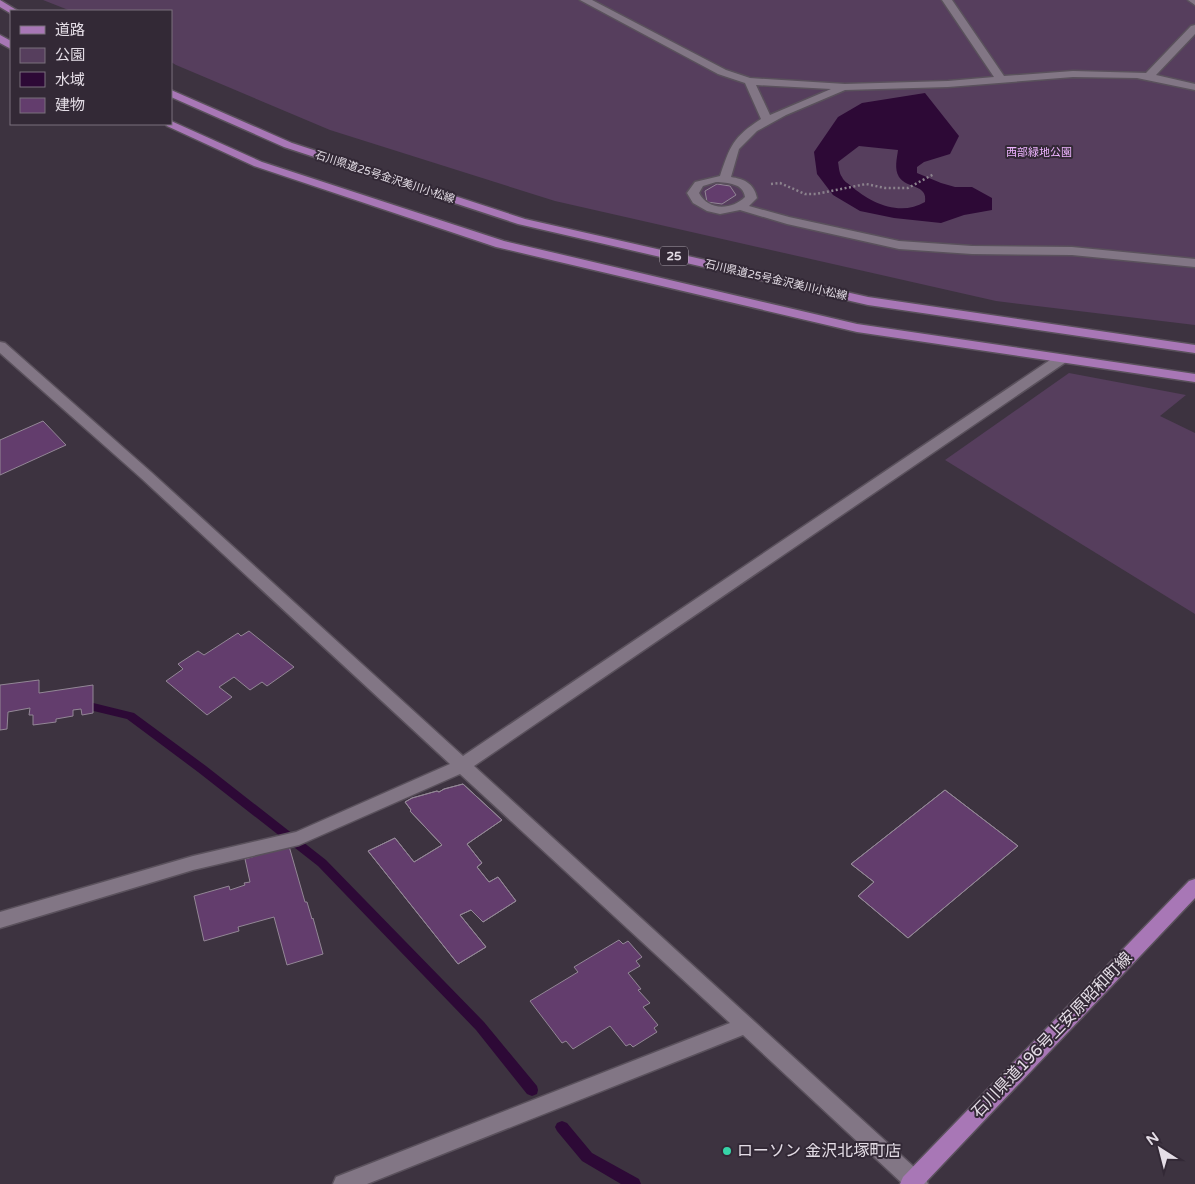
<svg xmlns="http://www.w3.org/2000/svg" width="1195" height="1184" viewBox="0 0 1195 1184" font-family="'Varela Round','Noto Sans JP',sans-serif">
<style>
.green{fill:#563e5d}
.water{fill:#2d0936;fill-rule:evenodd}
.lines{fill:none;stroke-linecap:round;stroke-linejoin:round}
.stream{fill:#2d0936;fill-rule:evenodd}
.building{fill:#633d6d;stroke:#938796}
.minor-casing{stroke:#5a515c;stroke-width:3}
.major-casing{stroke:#5a515c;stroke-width:3}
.path{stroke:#8b828d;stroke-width:2.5;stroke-dasharray:2 2.5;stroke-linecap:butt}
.minor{fill:#827685;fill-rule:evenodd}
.major{fill:#a877b6;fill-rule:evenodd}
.poi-dot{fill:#36d4a7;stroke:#332936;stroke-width:2}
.labels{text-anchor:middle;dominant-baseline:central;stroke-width:4;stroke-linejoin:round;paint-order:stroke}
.far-park-label{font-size:11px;fill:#edb3fe;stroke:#332936}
.far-street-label{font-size:11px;fill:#e4dde6;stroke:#332936}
.shield{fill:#332936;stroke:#afa7b1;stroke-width:1}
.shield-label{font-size:12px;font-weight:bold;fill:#e4dde6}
.near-street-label{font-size:16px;fill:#e4dde6;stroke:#332936}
.near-poi-label{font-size:16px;fill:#e4dde6;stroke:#332936;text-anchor:start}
</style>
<rect width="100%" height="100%" fill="#3d3340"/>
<!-- green -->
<path class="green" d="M43,0h1152v325l-199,-24 -441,-100 -225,-71 -154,-65 -5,-3v-51h-100z
M1069,373l117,22 -26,21 35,17v181l-250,-154z"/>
<!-- water -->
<path class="water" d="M925,93l34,43 -9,18 -26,8 -7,5v6l24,10 14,4h17l20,11v12l-28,5 -23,8 -47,-5 -34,-7 -27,-16 -16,-21 -3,-22 24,-35 24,-14zM859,146l39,4c-1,8 -4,19 1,27 8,12 29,7 26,25 -25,15 -55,1 -75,-17 -3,-2 -7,-5 -8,-8 -3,-4 -3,-10 -4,-15z"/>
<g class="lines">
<!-- stream -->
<path class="stream" d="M81,700l53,13 72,53 120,94 158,162 53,64 1,4 -1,4 -5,2 -5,-2 -51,-64 -158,-164 -120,-94 -71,-53 -50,-12 -1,-3 1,-3z
M562,1121l5,2 25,30 47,26 2,5h-20l-39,-23 -25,-30 -2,-4 2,-4z"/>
</g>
<!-- building -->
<path class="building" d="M717,184l13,2 6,9 -14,9 -15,-2 -2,-11z
M43,421l23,24 -66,30v-35z
M249,631l45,36 -27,19 -5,-4 -12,8 -16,-13 -15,10 13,10 -25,18 -41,-34 17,-12 -5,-5 20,-13 6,4 34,-22 3,3z
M39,680v13l54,-8v28l-11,2 -1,-6 -8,1v6l-17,3v3l-23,3v-10h-4l1,-7 -22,4 -1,17 -7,1v-45z
M463,784l39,36 -35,24 15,19 -5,4 12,15 9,-5 18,24 -33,21 -12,-12 -11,5 26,32 -28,17 -90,-113 27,-13 19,24 28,-17 -32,-34 1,-1 -6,-8 7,-4 25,-7 2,1 5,-3z
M463,784l39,36 -35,24 15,19 -5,4 12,15 9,-5 18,24 -33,21 -12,-12 -11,5 26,32 -28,17 -90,-113 27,-13 19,24 28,-17 -32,-34 1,-1 -6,-8 7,-4 25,-7 2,1 5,-3z
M945,790l73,56 -110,92 -50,-42 16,-14 -23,-18z
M945,790l73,56 -110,92 -50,-42 16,-14 -23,-18z
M289,846l16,56h2l5,17 1,-1 10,36 -36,11 -13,-48 -36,10 1,4 -35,10 -10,-45 35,-10 1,4 15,-5 -1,-2 6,-1 -5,-23z
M619,940l4,4 5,-3 14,16 -6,4 4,5 -12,7 13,16 -3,1 12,13 -7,4 15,18 -4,3 3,4 -24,15 -3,-3 -4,2 -16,-20 -37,23 -7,-8 -4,2 -32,-42 48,-29 -4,-5z"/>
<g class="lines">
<!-- minor casing -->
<g class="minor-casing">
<path id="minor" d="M580,0h12l134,70 24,8 95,6 103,-3 46,-4 -52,-77h10l52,76 69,-5 73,2 45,-47 4,-1v9l-39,41 39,9v6l-58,-12 -64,-1 -125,10 -103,3 -59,25 -29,16 -18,18 -8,28c13,2 23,6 26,21l-8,8 40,11 110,24 73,5 100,1 123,12v8l-123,-12 -100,-1 -73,-5 -112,-25 -47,-14 -20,4 -13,-3 -14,-8 -6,-10 8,-11 25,-6c10,-30 13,-39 41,-57l-16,-36 -27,-9zM756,85l75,4 -61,26zM716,182c12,1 27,1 29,15 -13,13 -37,14 -46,-4l4,-7z
M1188,0h7v5z
M0,342l5,1 146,129 312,284 593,-400h10l1,3 -1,3 -592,404 451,411 3,7h-25l-160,-149 -376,149h-34l3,-7 394,-154 -270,-249 -161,71 -106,25 -193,58v-16l193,-56 103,-24 154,-68 -309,-286 -141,-125z"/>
</g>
<!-- major casing -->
<g class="major-casing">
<path id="major" d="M0,0l18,11 -8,2 -10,-6z
M0,35l11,6v8l-11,-6z
M171,90l121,53 233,76 343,78 327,48v8l-327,-48 -350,-81 -234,-77 -113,-50z
M171,121l91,41 242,79 353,83 338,50v8l-338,-50 -361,-85 -242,-81 -87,-40 -1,-2h5z
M1195,879v19l-271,286h-24l3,-7 286,-296z"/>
</g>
<!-- path -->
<path class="path" d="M771,184l9,-1 25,11h11l50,-10 19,4h23l26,-14"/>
<!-- minor -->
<use href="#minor" class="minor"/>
<!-- major -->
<use href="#major" class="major"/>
</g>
<!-- markers -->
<circle class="poi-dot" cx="727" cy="1151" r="5"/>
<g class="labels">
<!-- far-park labels -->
<g class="far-park-label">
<text x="1039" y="152">西部緑地公園</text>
</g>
<!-- far-street labels -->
<g class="far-street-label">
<text transform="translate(385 177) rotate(18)">石川県道25号金沢美川小松線</text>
<text transform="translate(776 280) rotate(13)">石川県道25号金沢美川小松線</text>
</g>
<!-- shield labels -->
<rect class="shield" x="660" y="246.5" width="28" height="19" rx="4"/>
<g class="shield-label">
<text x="674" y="256">25</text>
</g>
<!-- near-street labels -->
<g class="near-street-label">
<text transform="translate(1052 1035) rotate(-46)">石川県道196号上安原昭和町線</text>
</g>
<!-- near-poi labels -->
<g class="near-poi-label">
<text x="737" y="1151">ローソン 金沢北塚町店</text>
</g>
</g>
<!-- legend -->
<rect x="10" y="10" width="162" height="115" fill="#332936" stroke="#7a717c"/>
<rect x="20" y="26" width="25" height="8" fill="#a877b6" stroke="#7a717c"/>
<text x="55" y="35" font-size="15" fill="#e4dde6">道路</text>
<rect x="20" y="48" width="25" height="15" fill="#563e5d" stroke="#7a717c"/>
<text x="55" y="60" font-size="15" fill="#e4dde6">公園</text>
<rect x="20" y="72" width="25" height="15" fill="#2d0936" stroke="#7a717c"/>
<text x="55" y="85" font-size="15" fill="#e4dde6">水域</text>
<rect x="20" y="98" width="25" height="15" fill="#633d6d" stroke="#7a717c"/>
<text x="55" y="110" font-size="15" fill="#e4dde6">建物</text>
<!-- north arrow -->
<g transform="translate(1160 1149) rotate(324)" stroke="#332936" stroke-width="4" paint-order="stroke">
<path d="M0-4L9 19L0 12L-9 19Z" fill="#e4dde6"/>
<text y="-8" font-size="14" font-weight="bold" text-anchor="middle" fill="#e4dde6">N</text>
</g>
</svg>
